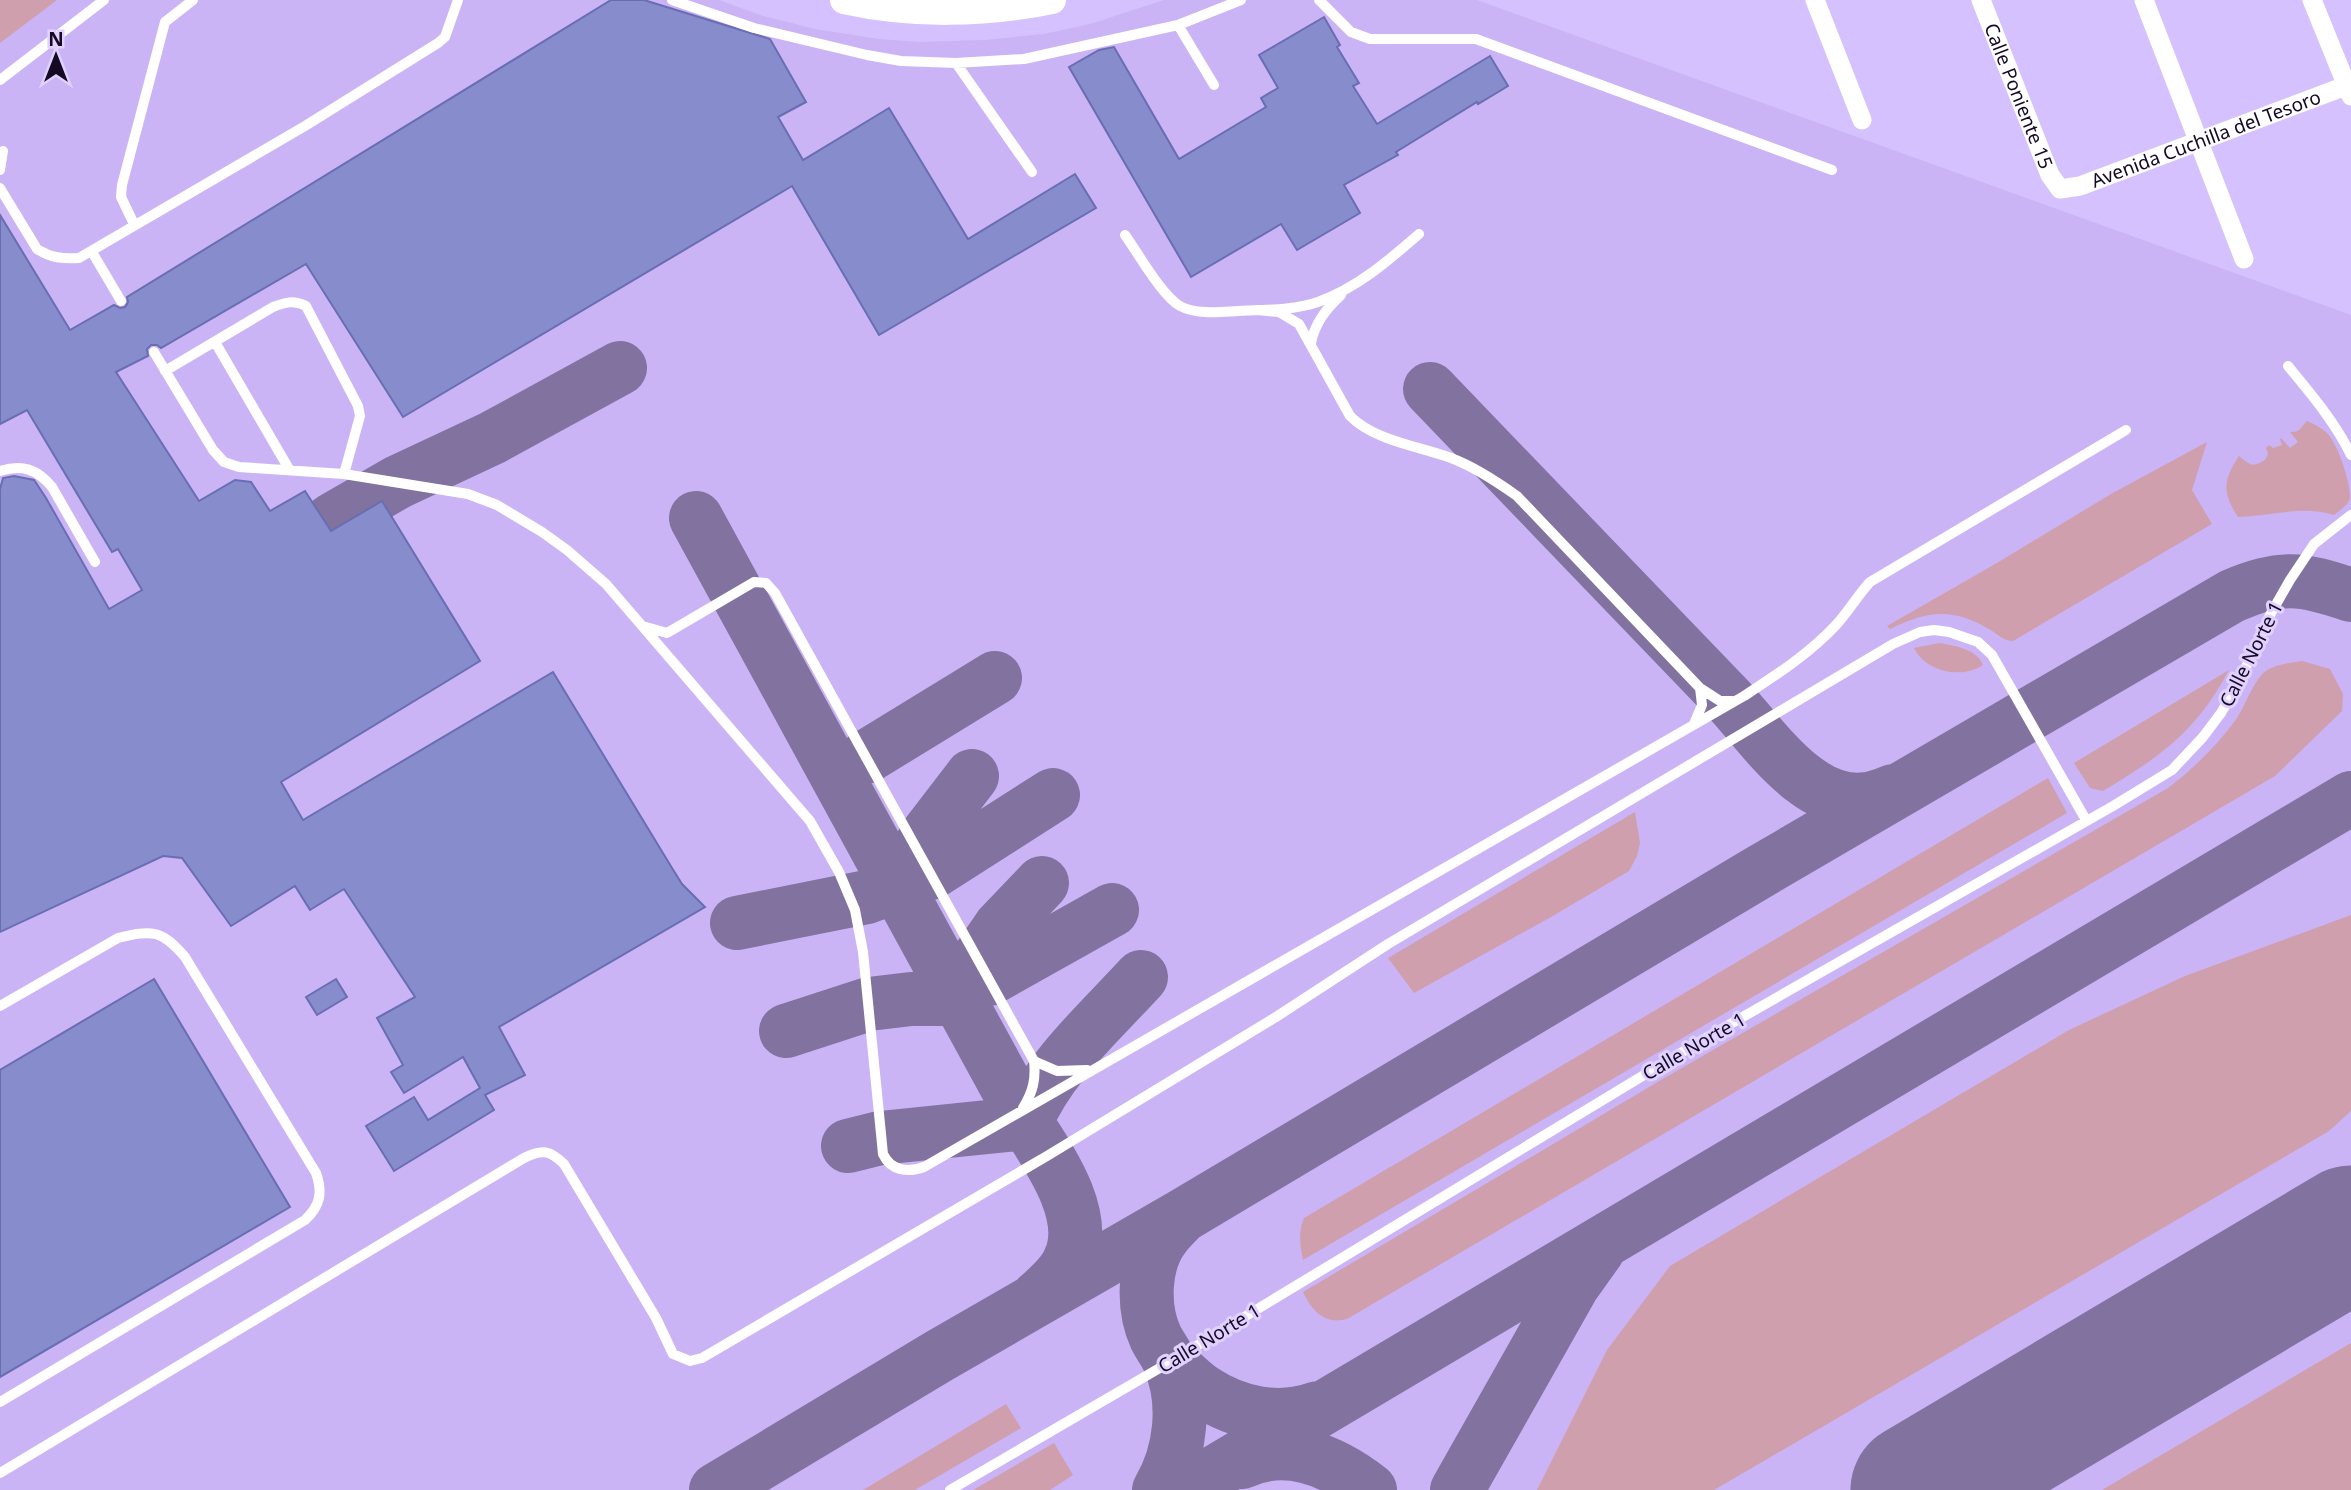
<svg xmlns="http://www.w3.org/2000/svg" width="2351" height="1490" viewBox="0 0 2351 1490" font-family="'Noto Sans',sans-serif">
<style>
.built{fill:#cab4f5}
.green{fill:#cf9fad}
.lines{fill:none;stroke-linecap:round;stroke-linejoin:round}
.taxiway{stroke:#82729f;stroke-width:54}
.runway{stroke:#82729f;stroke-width:135}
.building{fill:#878ccd;stroke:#696db2;stroke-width:2}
.lane{stroke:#fff;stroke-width:10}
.street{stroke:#fff;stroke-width:19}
.secondary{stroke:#fff;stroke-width:28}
.labels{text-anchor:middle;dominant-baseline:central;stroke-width:6;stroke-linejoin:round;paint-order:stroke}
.street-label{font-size:19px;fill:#150a24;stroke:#e0d1ff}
</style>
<rect width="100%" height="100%" fill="#d5c1fd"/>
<!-- built -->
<path class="built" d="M0,0h719l44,16 52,13 64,10 40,3 66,-2 59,-6 46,-10 74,-24h313l874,315v1175h-2351z"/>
<!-- green -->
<path class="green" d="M0,0h57l-57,43z
M2307,421c5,2 14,7 19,11 12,11 25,52 24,67 -3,7 -10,11 -16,16 -32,-10 -64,1 -96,2 -16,-24 -15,-37 1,-61 11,9 13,12 26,4l3,-6 -2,-6 3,-3 4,3 9,-3 -2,-6 1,-1 9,10 8,-6 -8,-10c11,1 11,-6 17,-11z
M2207,442l-15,48 20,34 -199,117c-10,0 -15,-7 -24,-12 -37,-22 -63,-18 -99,0l-3,-3 110,-63 114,-69z
M1940,643c15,3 37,6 43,22 -22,15 -58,6 -69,-17z
M2302,661l28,8 13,25 -1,17 -67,65 -928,543c-22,6 -35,-8 -44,-27l358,-212 507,-292c26,-20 50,-43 69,-70 8,-12 18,-40 29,-47 10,-7 24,-8 36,-10z
M2229,670c-33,62 -68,86 -126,121l-13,-3 -16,-25z
M2048,778l19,35 -764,447c-3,-15 -5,-28 1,-42z
M1635,812l5,31 -3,13 -8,15 -78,46 -137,76 -26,-35z
M2351,915v196l-22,20 -615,359h-177l70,-140 63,-84 399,-236 116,-54z
M2351,1343v147h-249z
M1006,1404l15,24 -106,62h-52z
M1054,1443l19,32 -23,15h-77z"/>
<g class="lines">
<!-- taxiway -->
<path class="taxiway" d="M1430,389l300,312c34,37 79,107 137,98 9,-1 18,-5 26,-8
M696,518l330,604c23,36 64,93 44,137 -6,16 -20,27 -32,38
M332,520l66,-38 94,-44 128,-70
M866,757l129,-79
M931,873l122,-78
M899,888l27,-52 46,-60
M737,923l130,-26 30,-11
M989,979l123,-69
M956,991l44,-64 42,-44
M786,1031l83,-27 42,-5h48
M1026,1122c24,-57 74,-100 115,-145
M848,1146l32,-8 147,-15
M1170,1362c11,10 21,21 33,29 35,23 76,31 115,17
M1242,1462c45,-21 91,-1 128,28
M716,1490l223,-134 243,-140 579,-345 471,-275c48,-21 70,-18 119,-1
M1159,1490c22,-37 28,-88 10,-129 -3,-8 -9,-15 -13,-23 -14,-30 -13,-75 8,-102 5,-7 12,-13 18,-20
M1185,1490l1166,-692
M1457,1490l116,-205 25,-35"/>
<!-- runway -->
<path class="runway" d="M1918,1490l433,-257"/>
</g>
<!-- building -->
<path class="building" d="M611,0h33l126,39 36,63 -28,15 25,43 86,-52 79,131 107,-65 21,34 -217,127 -87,-149 -389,231 -97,-153 -145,84 -4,-3h-6l-4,4 1,7 -32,16 83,129 36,-21 16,2 19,29 35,-20 26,40 51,-30 98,160 -199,121 22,38 250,-148 119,196 10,16 23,23 -206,120 26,48 -40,20 9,15 -100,61 -28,-45 48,-29 14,23 52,-32 -17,-31 -59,36 -13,-21 12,-7 -26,-47 38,-21 -71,-108 -34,21 -15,-24 -64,40 -49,-68 -19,-2 -163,76v-443l3,-11 11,-2 20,4 12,18 63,111 33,-19 -24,-41 -6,3 -85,-142 -27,14v-209l70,115 44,-25 6,3 5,-1 3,-5 -1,-5z
M1324,17l16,28 -3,2 22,36 -6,3 24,38 113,-68 18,30 -30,18 -1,-2 -81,50 2,3 -54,30 16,28 -63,37 -16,-26 -90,53 -122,-210 30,-17 15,-3 65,112 87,-52 -5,-9 17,-10 -19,-33z
M154,979l136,228 -290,170v-307z
M336,979l11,18 -30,18 -11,-18z"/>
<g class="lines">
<!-- lane -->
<path class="lane" d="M672,0l82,28 113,27 34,6 55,2 68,-4 154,-34 63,-25
M1319,0l32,32 19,7h106l356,131
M1178,25l36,60
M956,63l76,109
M0,80l104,-80
M0,170l3,-19
M0,188l37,61c14,9 26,10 42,9l226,-132 133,-83 7,-6 13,-37
M134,224l-13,-27 1,-12 43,-163 28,-22
M1125,235c13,18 37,61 55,71 17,9 40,6 58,5 24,-1 58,-1 80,-9 39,-14 70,-41 101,-68
M92,252l29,49
M1257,310l22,2 20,12 51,92c25,25 68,30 101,42 24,9 45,23 66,38l183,192 20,13h12
M215,342l74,127
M1311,343c4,-20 15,-34 30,-48
M154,352l59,98 11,12 15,5 105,7 124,20 29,11 45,27 25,18 39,34 204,237 29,51 16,38 8,42 20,202c8,17 25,19 41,13l820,-471c32,-21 65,-42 92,-71 12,-13 22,-30 34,-43l256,-152
M2288,366c23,28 47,56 63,89
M165,371l108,-64c13,-5 20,-7 33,-1l52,100 2,10 -16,58
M0,471c22,-7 37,-2 52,16l43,75
M646,627l21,6 87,-51 12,1 9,10 259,468c2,18 -1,31 -11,47
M1694,724l8,-19 -2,-17
M0,1006l118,-68c34,-8 43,-9 67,19l131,216c7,20 4,33 -11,47l-305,182
M1034,1061l23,10 30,-1
M0,1473l524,-315c18,-9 26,-8 40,6l92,154 17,36 17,7 12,-3 345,-202 229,-139 112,-73 505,-300 27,-12 14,-2 15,2 29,10 14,13 94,165
M950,1490l220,-128 527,-319 416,-237 59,-36 31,-33 18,-24 17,-29 32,-69 20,-35 24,-36 37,-29"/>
<!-- street -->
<g class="street">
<path d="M1815,0l47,120"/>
<path id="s1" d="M1981,0l69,175 10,14 20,-3 271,-102"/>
<path d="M2144,0l100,259"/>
<path d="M2312,0l39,96"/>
</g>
<!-- secondary -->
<path class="secondary" d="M844,0c67,15 141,14 208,0"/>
</g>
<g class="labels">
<!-- street labels -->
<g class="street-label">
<text stroke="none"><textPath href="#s1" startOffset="103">Calle Poniente 15</textPath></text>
<text stroke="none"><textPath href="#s1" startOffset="360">Avenida Cuchilla del Tesoro</textPath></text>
<text transform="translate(2251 654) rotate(-63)">Calle Norte 1</text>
<text transform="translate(1694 1046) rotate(-30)">Calle Norte 1</text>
<text transform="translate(1209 1338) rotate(-31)">Calle Norte 1</text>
</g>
</g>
<!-- north arrow -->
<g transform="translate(56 56)" stroke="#e0d1ff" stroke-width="5" paint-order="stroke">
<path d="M0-5L12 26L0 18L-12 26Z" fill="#150a24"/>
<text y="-10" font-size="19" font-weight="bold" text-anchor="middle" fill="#150a24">N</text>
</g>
</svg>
